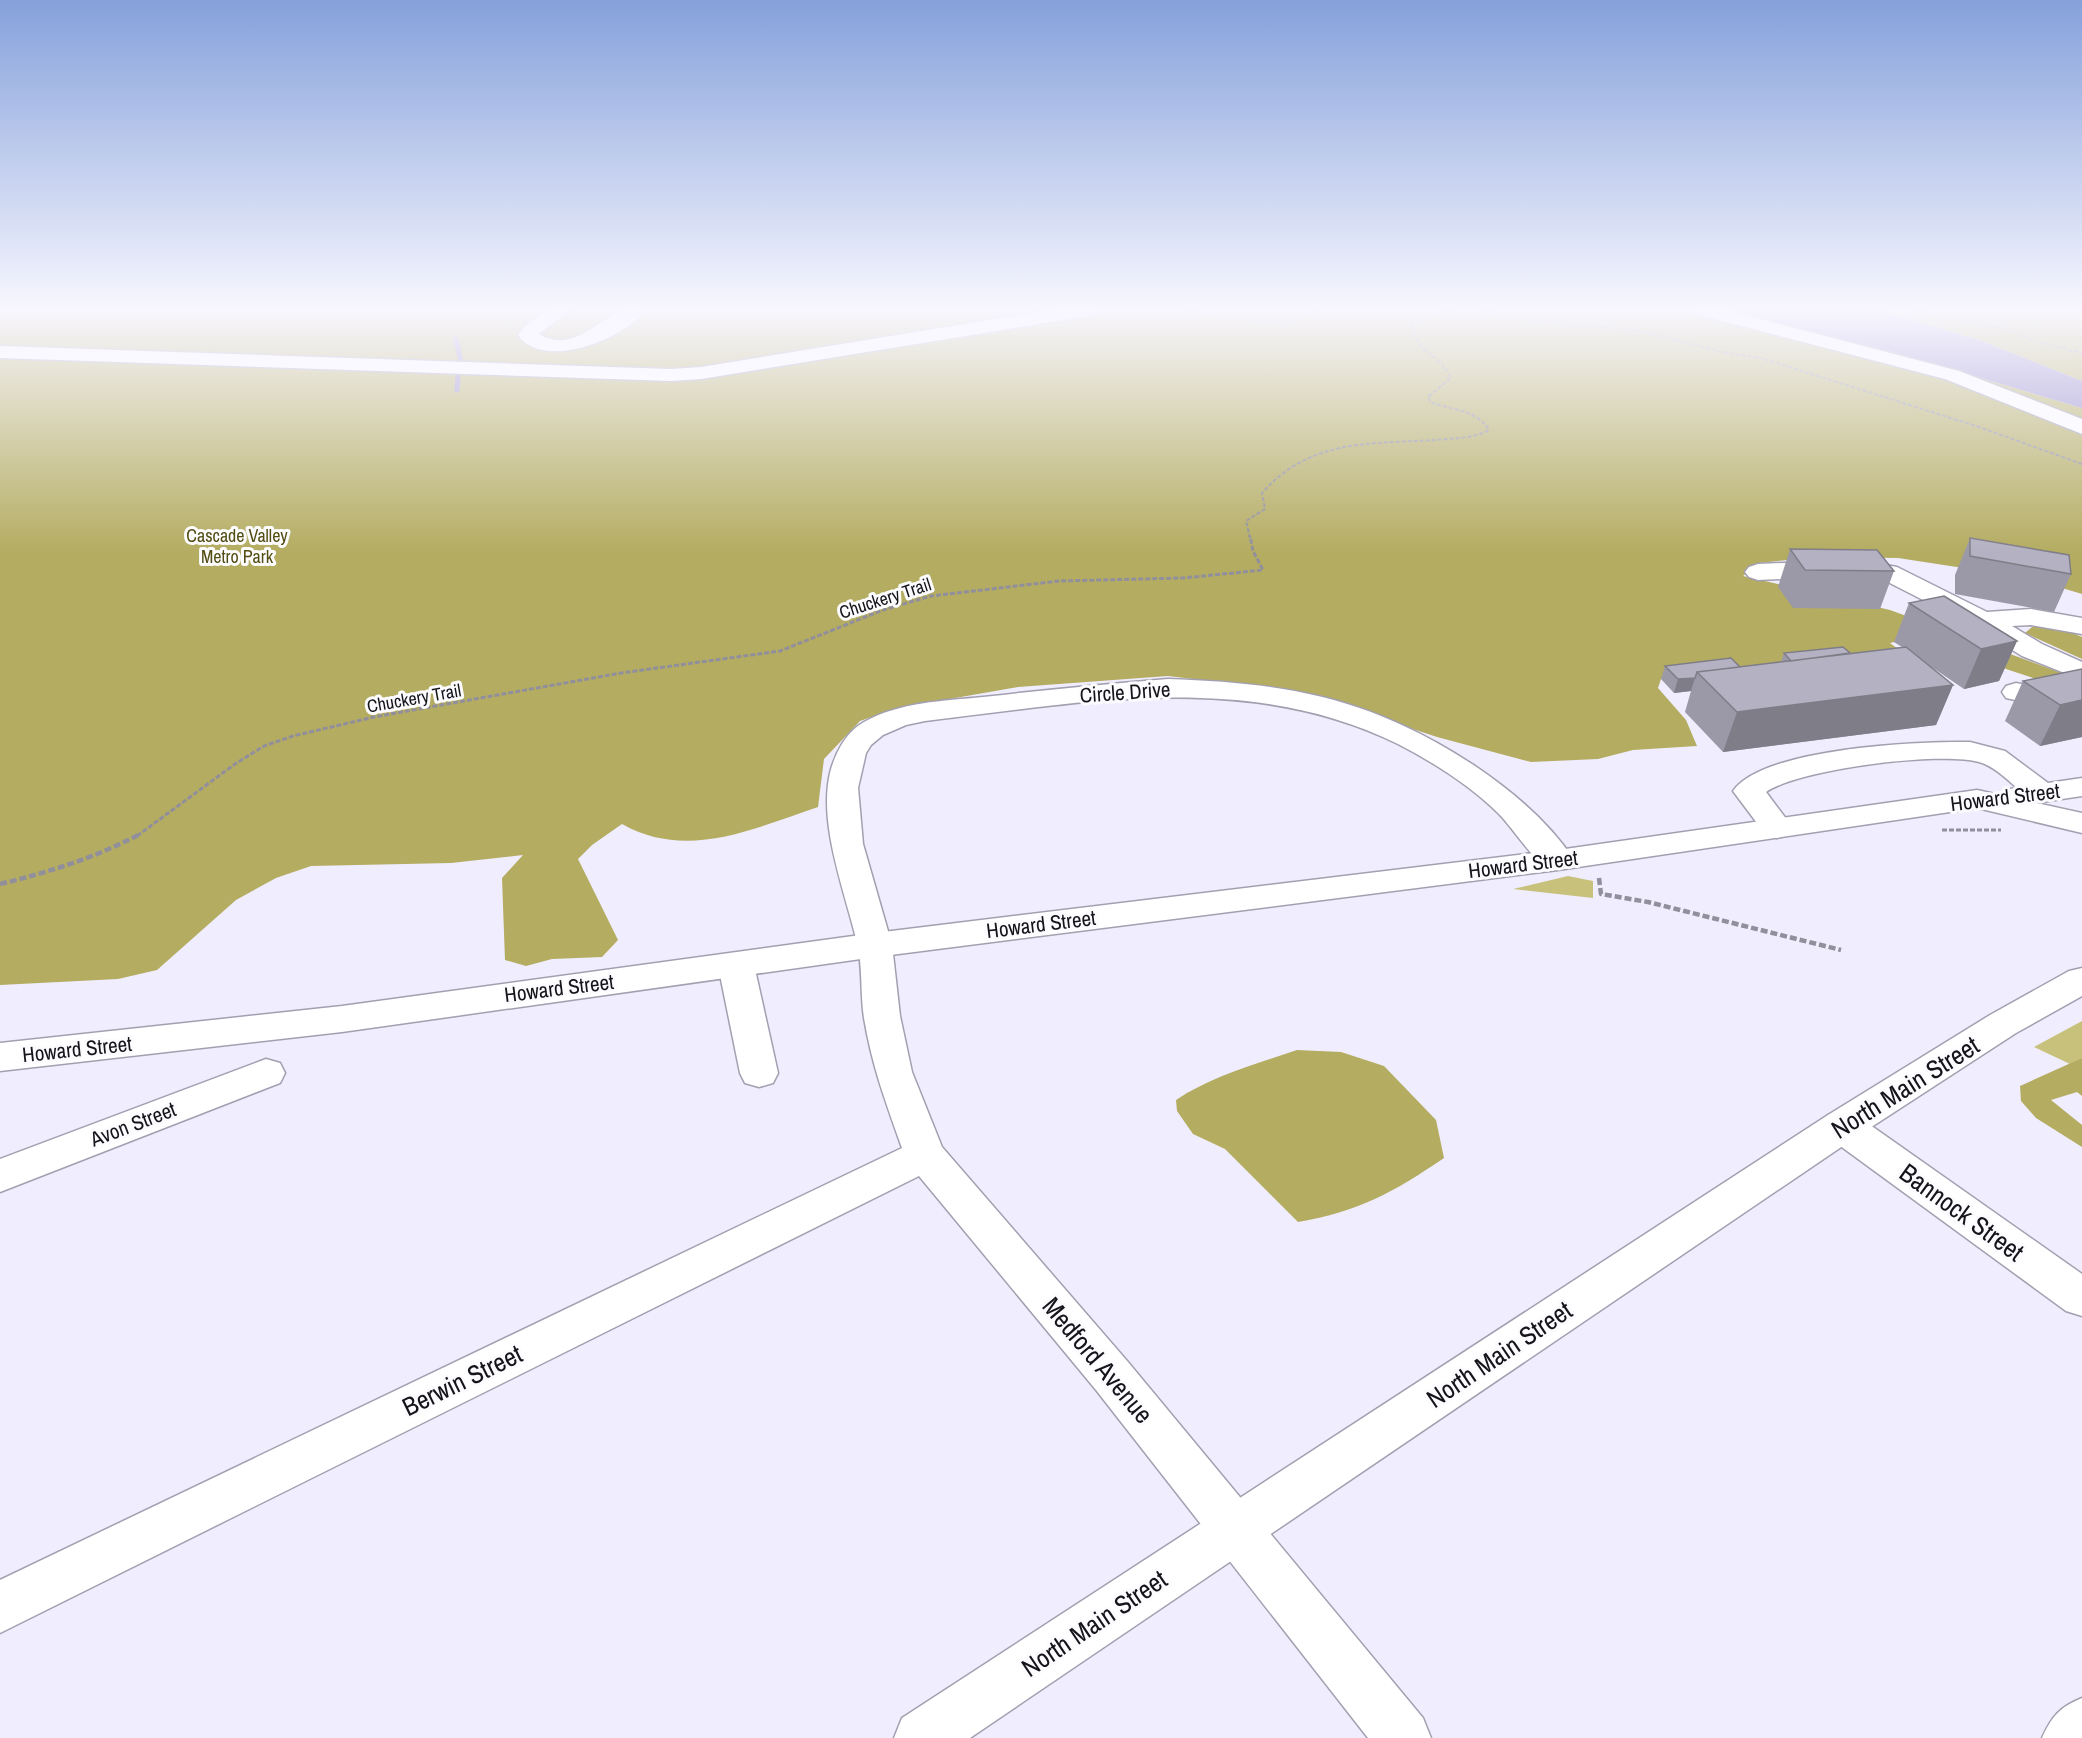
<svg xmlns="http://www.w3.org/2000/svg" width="2082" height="1738" viewBox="0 0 2082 1738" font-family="'Archivo Narrow',sans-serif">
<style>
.green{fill:#c8c17b}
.forest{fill:#b4ac61}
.water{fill:#9185c7}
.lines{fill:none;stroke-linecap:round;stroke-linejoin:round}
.stream{stroke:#9185c7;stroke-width:5}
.minor-casing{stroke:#a2a0b0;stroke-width:3}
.major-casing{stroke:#a2a0b0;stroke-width:3}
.path-far2{stroke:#918f9b;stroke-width:2;stroke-dasharray:4 2;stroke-linecap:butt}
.path-far1{stroke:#918f9b;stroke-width:3;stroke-dasharray:5 2;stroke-linecap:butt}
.path{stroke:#918f9b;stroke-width:4.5;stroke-dasharray:7 3;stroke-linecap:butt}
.minor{fill:#fff;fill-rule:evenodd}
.major{fill:#fff;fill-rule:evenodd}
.wall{fill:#9b99a7}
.shaded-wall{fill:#7e7d88}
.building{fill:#b4b2c2;stroke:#7e7d88;stroke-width:1.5}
.labels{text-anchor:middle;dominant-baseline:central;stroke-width:6;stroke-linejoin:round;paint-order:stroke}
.far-park-label{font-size:18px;fill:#534d13;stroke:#fcfcff}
.far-street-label{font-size:18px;fill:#15141a;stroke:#fcfcff}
.street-label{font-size:21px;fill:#15141a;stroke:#fcfcff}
.near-street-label{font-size:26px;fill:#15141a;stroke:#fcfcff}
</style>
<rect width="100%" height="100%" fill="#efedfe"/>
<!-- green -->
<path class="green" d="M1568,876l25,5v17l-80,-9z
M2082,1021v37l-12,6 -36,-17z"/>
<!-- forest -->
<path class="forest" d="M0,309h1728l24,9 141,34 189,56v186l-53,-16 -131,-20 -83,-1 -56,6 -16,13 147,34 188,69 -16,9c-33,-11 -146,-53 -172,-45l29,22 -258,14 -3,9 28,32 11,26 -64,4 -35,9 -67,3 -94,-25 -136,-45 -133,-16 -150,11 -120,21 -38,13 -36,38 -6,48c-63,21 -131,54 -196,17l-30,21 -14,14 40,81 -16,17 -50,2 -26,7 -21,-6 -3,-82 21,-23 -72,8 -140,3 -35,12 -40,22 -79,70 -39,9 -118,6z
M1875,309h207v72l-100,-40z
M2052,624l30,13v22l-57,-26 7,-6z
M1297,1050l44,2 43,14 52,54 8,38c-50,34 -86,54 -146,64l-73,-73 -32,-15 -16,-23 -1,-11c36,-24 80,-36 121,-50z
M2082,1058v38l-5,-4 -26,8 31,25v22l-46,-29 -15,-17 -1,-15z"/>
<!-- water -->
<path class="water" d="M1728,309h147l107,32 100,40v27l-189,-56 -141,-34z"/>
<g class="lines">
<!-- stream -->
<path class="stream" d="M456,339l5,23
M457,390l1,-14"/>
<!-- minor casing -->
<g class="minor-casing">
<path id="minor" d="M549,309h22l-32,25c32,20 57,-13 85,-24 6,-2 16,-1 23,-1 -21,29 -103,63 -129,26l7,-9z
M1057,309h46l-9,6 -393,64 -30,2 -671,-23v-12l671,23 30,-2z
M1690,309h32l237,62 123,48v15l-137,-55 -253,-66z
M1857,560l40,7 90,45 44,-3 51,9v16l-51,-9 -19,1 30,18 40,18v18l-60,-24 -48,-30 -92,-47 -25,-3 -99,4 -9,-3 -4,-5 4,-5 9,-3z
M1168,679c121,4 204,19 307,87 37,25 75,57 99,94l-4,7c-8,2 -15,4 -22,1 -14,-7 -37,-42 -49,-54 -28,-28 -66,-52 -101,-70 -150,-74 -313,-42 -473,-23l-19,4 -23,10 -12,10 -5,8 -8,35 5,56 29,101 8,71 12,56 30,75 186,215 295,356 8,20h-63l-272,-348 -177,-214 -919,457v-53l902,-432c-16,-45 -30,-82 -38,-130 -4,-25 -1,-52 -7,-76 -12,-50 -39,-118 -27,-169 5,-20 16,-41 34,-51 36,-20 79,-21 119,-25 62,-7 123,-13 185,-18z
M2016,683l35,7 31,-2v18l-31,2 -45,-10 -4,-6 4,-6z
M1970,742l35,9 43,32 34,-5v18l-61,9 -11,-2 -5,-7 5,-7 7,-1c-11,-10 -24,-22 -38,-26 -39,-11 -180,7 -213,30l27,36 -5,7 -11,3 -11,-3 -33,-44c30,-43 186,-50 237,-49z
M736,953l13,4 5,8 24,108 -5,10 -14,4 -14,-4 -5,-10 -22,-108 5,-8z
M266,1059l14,4 5,10 -5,10 -280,109v-33z
M1842,1111l14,4 226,159v42l-16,-5 -238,-174 -6,-11 6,-11z
M2082,1698v40h-40c10,-22 18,-31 40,-40z"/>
</g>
<!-- major casing -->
<g class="major-casing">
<path id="major" d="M1977,790l105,23v20l-105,-25 -419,62 -683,87 -533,75 -342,39v-28l342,-37 533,-73 683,-83z
M2082,968v28l-66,37 -160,104 -886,601h-76l8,-20 926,-603 162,-100 79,-44z"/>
</g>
<!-- path-far2 -->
<path class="path-far2" d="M1177,309l113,16 12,-10 24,-6
M1470,309l75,14 91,7 90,23 35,5 218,69 103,37
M1912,309l97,21 23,10 50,13
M1549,322l23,-6 4,-7
M1250,538l-4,-17 19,-12 -3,-16c48,-54 106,-49 173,-53 18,-2 38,-1 54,-10 -12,-21 -39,-20 -59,-28l-2,-5 23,-19c-10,-23 -38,-27 -39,-55l23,-10 27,-4"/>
<!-- path-far1 -->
<path class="path-far1" d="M1942,830h59
M137,836l98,-72 29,-18 29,-10 81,-19 247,-44 159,-22 103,-41 48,-14 128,-15 124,-3 80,-8 -10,-19 -3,-15"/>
<!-- path -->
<path class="path" d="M1599,878l2,16 47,8 193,48
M0,884c49,-12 95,-26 140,-50"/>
<!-- minor -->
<use href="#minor" class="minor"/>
<!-- major -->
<use href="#major" class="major"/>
</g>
<!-- wall -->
<path class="wall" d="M1970,538l101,36 -17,38 -99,-18v-19z
M1790,549l104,22 -14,38 -87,-1 -15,-21z
M1909,603l108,38 -18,40 -35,8 -34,-23 23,19 -17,40 -213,27 -38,-40 6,-21 -17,2 -13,-14 4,-13 75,1 41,-5 3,-9h66l52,-6 -8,-5z
M2082,669v68l-42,9 -35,-25 18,-40z"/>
<!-- shaded-wall -->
<path class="shaded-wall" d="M2017,641l-18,40 -35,8 17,-40z
M1695,678l-4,13 -17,2 4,-14z
M1953,685l-17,40 -213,27 14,-40z
M2082,700v37l-42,9 20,-41z"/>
<!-- building -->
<path class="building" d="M1970,538l99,17 2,19 -101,-18z
M1790,549l87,1 17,21 -89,-1z
M1944,596l73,45 -36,8 -72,-46z
M1843,647l7,6 -59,8 -7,-8z
M1906,647l47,38 -216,27 -40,-40z
M1731,658l9,9 -43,5 -2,6 -17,1 -13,-13z
M2082,669v31l-22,5 -37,-24z"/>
<!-- sky -->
<linearGradient id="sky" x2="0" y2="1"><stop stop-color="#85a1db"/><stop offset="0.56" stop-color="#f8f7ff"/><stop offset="1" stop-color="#f8f7ff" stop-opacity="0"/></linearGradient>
<rect width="2082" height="553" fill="url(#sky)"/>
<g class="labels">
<!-- far-park labels -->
<g class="far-park-label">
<text x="237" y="535">Cascade Valley<tspan x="237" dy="21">Metro Park</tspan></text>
</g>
<!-- far-street labels -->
<g class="far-street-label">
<text transform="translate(885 598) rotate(-18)">Chuckery Trail</text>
<text transform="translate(414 698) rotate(-10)">Chuckery Trail</text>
</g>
<!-- street labels -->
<g class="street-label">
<text transform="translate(1125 692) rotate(-4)">Circle Drive</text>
<text transform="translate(2005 797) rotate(-7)">Howard Street</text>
<text transform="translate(1523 864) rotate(-7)">Howard Street</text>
<text transform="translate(1041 924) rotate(-7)">Howard Street</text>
<text transform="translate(559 988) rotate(-7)">Howard Street</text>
<text transform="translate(77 1049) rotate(-6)">Howard Street</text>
<text transform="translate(133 1124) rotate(-21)">Avon Street</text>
</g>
<!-- near-street labels -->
<g class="near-street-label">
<text transform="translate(1905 1087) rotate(-32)">North Main Street</text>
<text transform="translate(1962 1212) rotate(36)">Bannock Street</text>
<text transform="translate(1499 1354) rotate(-34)">North Main Street</text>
<text transform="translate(1098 1360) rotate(50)">Medford Avenue</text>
<text transform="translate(462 1380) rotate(-26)">Berwin Street</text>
<text transform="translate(1094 1623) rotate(-34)">North Main Street</text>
</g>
</g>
</svg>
